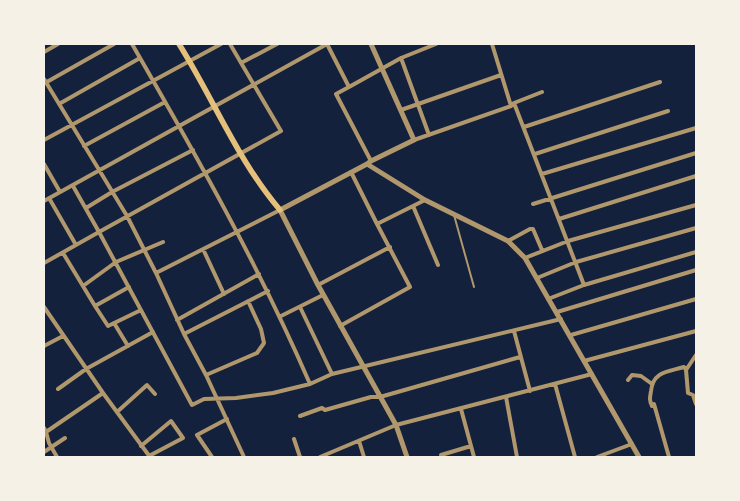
<svg xmlns="http://www.w3.org/2000/svg" width="740" height="501" viewBox="0 0 740 501" font-family="'DejaVu Sans',sans-serif">
<style>
.lines{fill:none;stroke-linecap:round;stroke-linejoin:round}
.service{stroke:#b1986c;stroke-width:2}
.minor{stroke:#b1986c;stroke-width:4}
.tertiary{stroke:#b1986c;stroke-width:5}
.secondary{stroke:#e5c07b;stroke-width:5.5}
</style>
<rect width="100%" height="100%" fill="#14213d"/>
<g class="lines">
<!-- service -->
<path class="service" d="M454,215l20,72"/>
<!-- minor -->
<path class="minor" d="M132,44c64,111 127,222 178,340
M230,44l51,87 -182,101 93,173 12,-6 32,-1 37,-5 37,-9 22,-10 229,-55
M327,44l22,43 52,-29 35,-14
M492,44l19,62
M44,52l14,-8
M401,58l28,77
M241,63l36,-19
M44,79l83,137 29,57 28,61 22,41 38,82
M45,83l69,-39
M349,87l-13,7 35,67
M514,103l70,182 -36,14
M59,104l81,-46
M401,110l100,-35
M524,127l136,-45
M44,140l177,-96
M414,140l97,-34 3,-3 28,-11
M84,146l81,-44
M535,154l133,-43
M44,164l16,28
M351,172l26,52 36,-18
M542,174l154,-46
M49,198l27,47
M425,200l-12,6 25,59
M44,201l283,-157
M533,204l163,-51
M86,208l26,-16 81,-42
M559,219l137,-43
M508,241l22,-12h3l9,21
M203,249l21,45
M63,253l32,53 34,-19
M525,258l43,-17 128,-36
M44,263l55,-31 -26,-46
M156,273l124,-63
M537,278l39,-16 120,-34
M318,285l72,-38
M584,285l112,-33
M83,286l33,-24 47,-20
M95,306l13,20 33,-16
M44,307l59,86 47,64
M300,307l32,67
M557,312l139,-42
M281,316l42,-21
M177,320l82,-46
M114,323l14,23
M340,326l70,-39 -33,-63
M514,331l16,60
M184,334l84,-43
M571,335l125,-36
M44,346l19,-10
M696,355l-10,15 2,23 5,2 3,9
M584,361l112,-30
M206,375l51,-22 7,-10 -3,-14 -13,-28
M628,380l4,-5 9,1 11,8
M555,384l20,73
M58,389l28,-20 67,-37
M506,397l11,60
M461,409l13,48
M117,412l30,-27 8,9
M300,416l22,-8 3,2 46,-13h9l140,-40
M44,428l2,4 57,-39
M46,432l3,11 8,14
M294,439l6,18
M359,441l5,16
M141,446l30,-25 12,17 -34,18
M44,452l21,-14
M441,455l30,-9
M212,457l-15,-22 30,-16
M320,457l76,-32 196,-51
M597,457l35,-13
M669,457l-15,-53 -2,2c-3,-6 -2,-9 -1,-15 2,-20 17,-19 33,-24l2,3"/>
<!-- tertiary -->
<path class="tertiary" d="M367,164l4,-3 43,-21 -43,-96
M407,457l-11,-32 -78,-140 -38,-75 87,-46 58,36 83,41 17,17 114,199"/>
<!-- secondary -->
<path class="secondary" d="M179,44c34,54 59,117 101,166"/>
</g>
<!-- border -->
<rect width="740" height="501" fill="none" stroke="#f6f1e7" stroke-width="90"/>
</svg>
